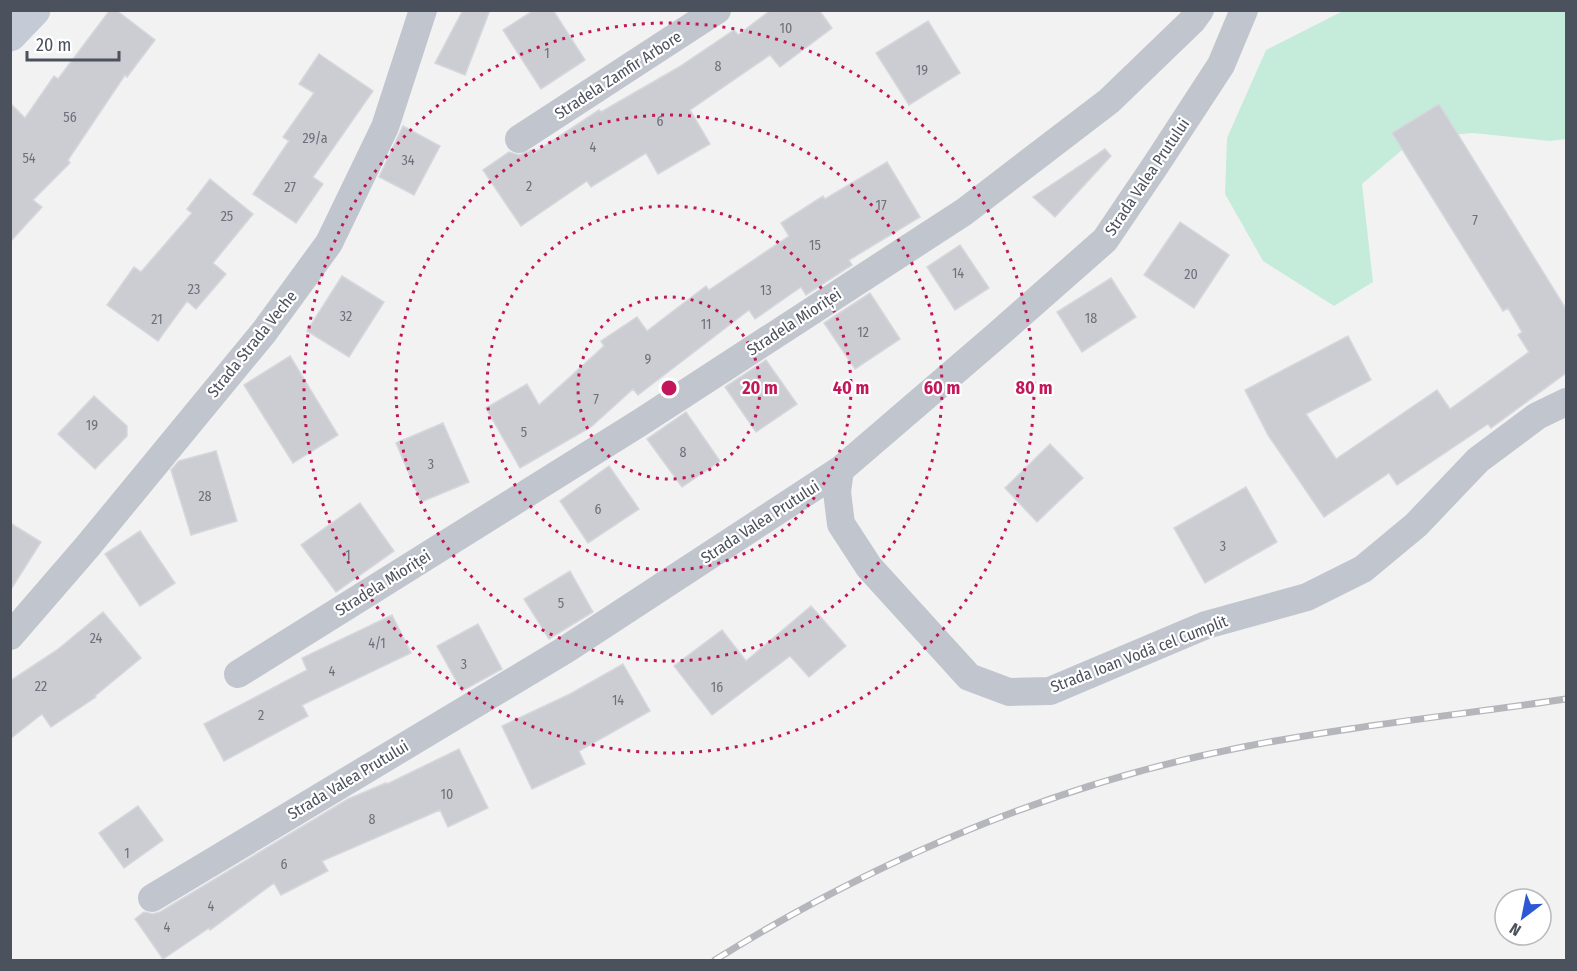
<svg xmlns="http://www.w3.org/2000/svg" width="1577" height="971" viewBox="0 0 1577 971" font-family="'Fira Sans Condensed',sans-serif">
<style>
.green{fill:#c5ecdb}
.building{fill:#cccdd3;stroke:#d6d7dc;stroke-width:1.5}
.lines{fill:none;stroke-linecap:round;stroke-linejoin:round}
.street{stroke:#c1c6ce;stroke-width:28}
.secondary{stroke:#c4cad6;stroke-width:33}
.rail-casing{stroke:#b4b6bb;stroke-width:7}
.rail{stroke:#fff;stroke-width:4.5;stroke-dasharray:14;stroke-linecap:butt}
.ring{fill:none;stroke:#c2185b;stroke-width:3;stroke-dasharray:3 6}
.labels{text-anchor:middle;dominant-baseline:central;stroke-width:4.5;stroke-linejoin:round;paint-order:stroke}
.number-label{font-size:14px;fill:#6b707a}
.street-label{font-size:16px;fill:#4b515d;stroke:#fff}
.centre{fill:#c2185b;stroke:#fff;stroke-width:3}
.ring-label{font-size:18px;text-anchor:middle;font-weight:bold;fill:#c2185b;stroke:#fff;stroke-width:4.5;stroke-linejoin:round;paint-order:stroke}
</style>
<rect width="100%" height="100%" fill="#f3f2f2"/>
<!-- green -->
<path class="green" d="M1343,11h223v128l-16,2 -77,-8 -57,5 -54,46 11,98 -39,24 -71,-45 -38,-67 2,-56 39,-88z"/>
<!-- building -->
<path class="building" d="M110,10h6l39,30 -28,37 -2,-2 -57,85 2,3 -37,37 9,7 -32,35v-139l15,15 29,-42 4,3z
M463,10h27l-25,65 -30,-12z
M534,10h19l32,50 -44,29 -38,-59z
M771,10h48l13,18 -52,39 -10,-12 -80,55 20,34 -52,30 -12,-21 -55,34 -4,-6 -66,45 -38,-56 26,-18 10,3 13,-5 2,3 65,-43 2,2 78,-45 55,-37 4,5z
M928,21l32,52 -51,32 -33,-52z
M319,54l54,37 -60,86 10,7 -27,39 -43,-29 36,-53 -6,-4 31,-44 -15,-9z
M1439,104l127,205v64l-75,55 -3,-4 -91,61 -8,-12 -65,44 -56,-82 -23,-45 103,-54 23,44 -65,34 30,45 101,-69 13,19 79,-57 -11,-17 4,-3 -14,-24 -5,3 -111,-178z
M403,126l37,20 -26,49 -35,-18z
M1105,149l6,7 -56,61 -22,-20z
M887,162l33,55 -71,43 3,5 -46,30 -5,-8 -46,32 -6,-9 -111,85 -5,-6 -42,38 -71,41 -34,-60 41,-24 12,21 65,-59 -3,-5 36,-24 10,14 59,-45 3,4 80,-54 -8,-13 42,-27 2,3z
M210,179l43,35 -40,49 13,11 -30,35 -9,-8 -29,40 -51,-36 27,-38 7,5 51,-59 -5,-4z
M1180,222l49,33 -35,53 -50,-33z
M960,245l29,43 -34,22 -28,-43z
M342,276l42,26 -35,55 -42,-26z
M1111,278l25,39 -54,35 -25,-40z
M870,293l30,46 -45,30 -31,-46z
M290,356l48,79 -45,28 -49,-78z
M766,360l31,44 -41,28 -31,-45z
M94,396l33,30v10l-32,33 -37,-35z
M686,412l34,49 -38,26 -35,-48z
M443,423l26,59 -48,20 -25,-59z
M1050,444l33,34 -46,44 -32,-34z
M216,451l21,70 -46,14 -20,-65 8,-9z
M609,466l30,43 -51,34 -28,-42z
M1246,487l31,55 -72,41 -31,-55z
M360,503l34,48 -58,41 -35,-47z
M10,523l31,19 -31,49z
M140,531l35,52 -35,23 -35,-52z
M570,571l23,41 -44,27 -25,-40z
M811,606l35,40 -37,31 -19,-21 -78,59 -38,-49 48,-36 24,31z
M103,612l38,46 -46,38 1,1 -45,30 -9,-13 -32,25v-58l47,-31z
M392,615l19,38 -109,52 6,11 -84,45 -20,-37 103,-54 -5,-12z
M478,624l24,45 -40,22 -25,-45z
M623,664l27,47 -71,40 6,13 -53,25 -30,-63 68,-32z
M459,749l29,59 -40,19 -8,-17 -118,51 6,10 -47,24 -7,-12 -64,47 -1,-2 -46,31 -28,-40 9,-7 9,2 7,-2 188,-113 38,-16 1,1z
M138,806l25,34 -39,28 -25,-35z"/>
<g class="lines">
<!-- street -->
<path class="street" d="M519,139l198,-129
M840,470l-3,22 4,32 28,43 100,110 40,15 41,-1 156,-66 101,-28 56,-28 53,-44 62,-65 59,-44 29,-14
M10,636l77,-89 177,-215 65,-89 56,-116 38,-117
M238,674l403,-252 323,-210 145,-111 83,-80 8,-11
M152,898l413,-248 275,-180 156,-134 109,-96 52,-77 64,-98 23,-55"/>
<!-- secondary -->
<path class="secondary" d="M10,35l24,-25"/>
<!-- rail casing -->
<g class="rail-casing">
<path id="rail" d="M715,960c160,-100 342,-177 528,-213 107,-21 216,-32 323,-48"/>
</g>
<!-- rail -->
<use href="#rail" class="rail"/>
</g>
<!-- distance rings -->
<g class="ring">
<circle cx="669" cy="388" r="91"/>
<circle cx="669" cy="388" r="182"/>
<circle cx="669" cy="388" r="273"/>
<circle cx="669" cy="388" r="365"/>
</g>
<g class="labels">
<!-- number labels -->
<g class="number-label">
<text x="786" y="28">10</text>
<text x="547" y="53">1</text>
<text x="718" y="66">8</text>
<text x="922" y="70">19</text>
<text x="70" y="117">56</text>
<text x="660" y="121">6</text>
<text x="315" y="138">29/a</text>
<text x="593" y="147">4</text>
<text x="29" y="158">54</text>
<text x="408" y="160">34</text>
<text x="529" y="186">2</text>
<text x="290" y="187">27</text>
<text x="881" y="205">17</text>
<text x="227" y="216">25</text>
<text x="1475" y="220">7</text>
<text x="815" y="245">15</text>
<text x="958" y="273">14</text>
<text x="1191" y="274">20</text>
<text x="194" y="289">23</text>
<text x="766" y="290">13</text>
<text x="346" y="316">32</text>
<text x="1091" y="318">18</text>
<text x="157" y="319">21</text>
<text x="706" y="324">11</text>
<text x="863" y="332">12</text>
<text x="648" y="359">9</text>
<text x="596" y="399">7</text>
<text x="92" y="425">19</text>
<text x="524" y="432">5</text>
<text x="683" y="452">8</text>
<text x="431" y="464">3</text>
<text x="205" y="496">28</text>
<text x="598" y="509">6</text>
<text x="1223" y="546">3</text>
<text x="348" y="555">1</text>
<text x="561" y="603">5</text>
<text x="96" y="638">24</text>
<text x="377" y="643">4/1</text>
<text x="464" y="664">3</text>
<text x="332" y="671">4</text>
<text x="41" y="686">22</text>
<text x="717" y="687">16</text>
<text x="618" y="700">14</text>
<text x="261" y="715">2</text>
<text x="447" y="794">10</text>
<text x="372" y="819">8</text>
<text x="127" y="853">1</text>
<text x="284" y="864">6</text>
<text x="211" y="906">4</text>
<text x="167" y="927">4</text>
</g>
<!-- street labels -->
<g class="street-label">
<text transform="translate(618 75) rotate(-33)">Stradela Zamfir Arbore</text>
<text transform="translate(1147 177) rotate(-56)">Strada Valea Prutului</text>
<text transform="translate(794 322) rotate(-33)">Stradela Mioriței</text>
<text transform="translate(252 344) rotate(-51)">Strada Strada Veche</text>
<text transform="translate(760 522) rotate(-33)">Strada Valea Prutului</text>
<text transform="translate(383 583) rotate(-32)">Stradela Mioriței</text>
<text transform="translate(1139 654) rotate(-21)">Strada Ioan Vodă cel Cumplit</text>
<text transform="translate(348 780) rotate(-31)">Strada Valea Prutului</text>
</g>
</g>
<circle cx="669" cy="388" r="9" class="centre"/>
<g class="ring-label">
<text x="760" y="394">20 m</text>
<text x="851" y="394">40 m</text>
<text x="942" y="394">60 m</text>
<text x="1034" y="394">80 m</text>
</g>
<!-- border -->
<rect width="1577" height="971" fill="none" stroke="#4b515d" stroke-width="24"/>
<!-- north arrow -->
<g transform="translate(1523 917) rotate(212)"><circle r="28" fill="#ffffff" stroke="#b7b9be" stroke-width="1.5"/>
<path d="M0-4.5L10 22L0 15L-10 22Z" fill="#2c58d3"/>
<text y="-9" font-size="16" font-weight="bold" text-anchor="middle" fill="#4b515d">N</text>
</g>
<!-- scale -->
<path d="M27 51v9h92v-9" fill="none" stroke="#4b515d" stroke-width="3"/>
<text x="36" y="51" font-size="18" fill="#4b515d" stroke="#ffffff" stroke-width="4.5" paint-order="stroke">20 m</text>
</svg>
